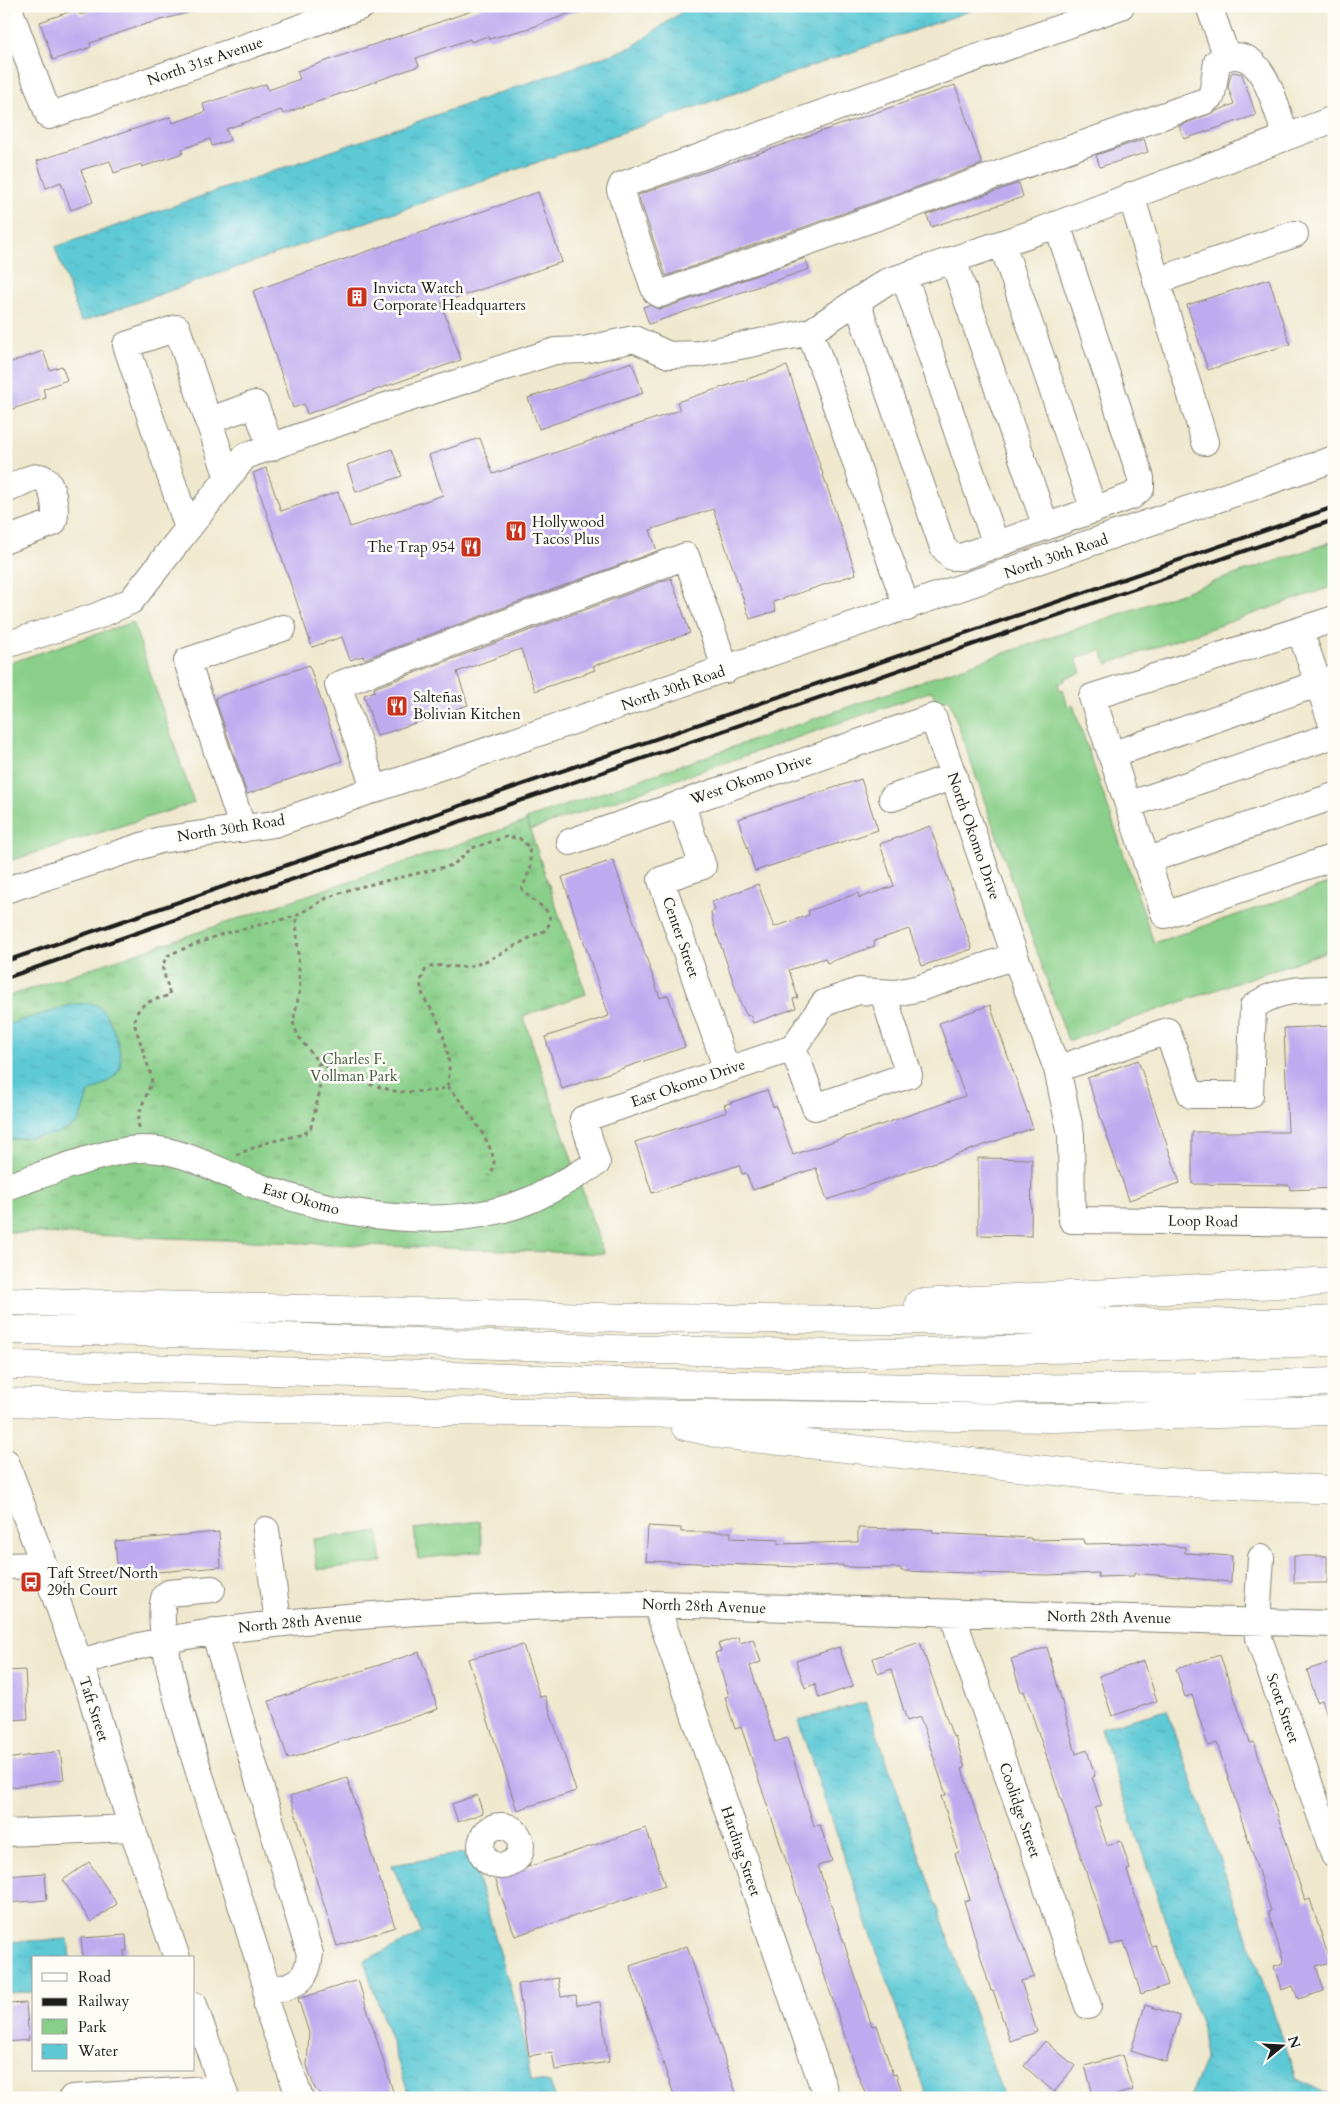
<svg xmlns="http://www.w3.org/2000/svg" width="1340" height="2104" viewBox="0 0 1340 2104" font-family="Cardo,serif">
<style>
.green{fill:#89cf89;stroke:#527652}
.park{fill:url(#park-tufts);stroke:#527652}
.water{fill:url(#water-ripples);stroke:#3c7278}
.building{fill:#beabef}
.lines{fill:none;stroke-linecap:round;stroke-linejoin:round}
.minor-casing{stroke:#868275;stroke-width:28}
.highway-casing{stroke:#868275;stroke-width:29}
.path{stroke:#868275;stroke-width:3;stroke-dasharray:4 4;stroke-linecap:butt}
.minor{stroke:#fff;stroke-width:26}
.highway{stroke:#fff;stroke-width:28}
.rail{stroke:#1c1c1c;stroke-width:4}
.labels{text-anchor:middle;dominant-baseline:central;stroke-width:5;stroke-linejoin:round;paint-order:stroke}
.street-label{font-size:15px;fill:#1c1c1c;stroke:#fdfcf7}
.poi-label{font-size:15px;fill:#1c1c1c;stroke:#fdfcf7;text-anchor:start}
.park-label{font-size:15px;fill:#425b42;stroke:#fdfcf7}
</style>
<defs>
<pattern id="park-tufts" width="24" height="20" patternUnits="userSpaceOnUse" patternTransform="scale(1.25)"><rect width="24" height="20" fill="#89cf89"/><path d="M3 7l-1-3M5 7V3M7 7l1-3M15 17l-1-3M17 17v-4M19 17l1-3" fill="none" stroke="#76b176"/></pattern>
<pattern id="water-ripples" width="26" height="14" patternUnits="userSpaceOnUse" patternTransform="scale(1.25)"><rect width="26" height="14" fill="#5dc9d5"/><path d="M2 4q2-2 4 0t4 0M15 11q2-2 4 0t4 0" fill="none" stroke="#50acb6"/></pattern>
</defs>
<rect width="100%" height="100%" fill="#fdfcf7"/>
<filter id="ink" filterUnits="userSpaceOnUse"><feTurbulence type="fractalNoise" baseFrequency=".02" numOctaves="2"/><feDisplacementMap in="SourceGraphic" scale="10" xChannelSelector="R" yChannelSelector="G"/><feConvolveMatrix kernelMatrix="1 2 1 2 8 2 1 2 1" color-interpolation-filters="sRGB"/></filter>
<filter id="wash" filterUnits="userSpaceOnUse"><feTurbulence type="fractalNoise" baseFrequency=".0096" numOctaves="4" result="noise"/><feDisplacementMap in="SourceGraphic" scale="20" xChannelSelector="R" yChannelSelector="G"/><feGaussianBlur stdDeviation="1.12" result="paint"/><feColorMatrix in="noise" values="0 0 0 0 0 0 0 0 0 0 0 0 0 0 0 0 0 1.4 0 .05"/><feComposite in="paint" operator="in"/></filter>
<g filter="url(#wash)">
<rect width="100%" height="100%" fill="#efe8ce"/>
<!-- green -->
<path class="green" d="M1334,541v45l-227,78 -6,-14 -25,8 5,15 -16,5v3l-7,3 2,7 3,-1 5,17 5,-2 81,238 180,-61v67l-266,92 -119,-342 -12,4 -5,-12 -402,139 -4,-11 417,-145z
M133,622l61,181 -188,59v-198z
M479,1521l4,30 -65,8 -4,-30z
M378,1532l4,30 -65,8 -4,-31z"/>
<!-- park -->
<path class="park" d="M527,821l59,173 -63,22 81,238 -598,-22v-235z"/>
<!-- water -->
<path class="water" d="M690,6h294l-903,316 -26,-75 577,-200z
M75,1004c8,0 16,-2 23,2 12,7 26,48 22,61 -4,14 -22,19 -32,27l-10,30 -22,10 -50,6v-115z
M866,1702l138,396h-77l-129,-377z
M1167,1710l130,369 28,14 9,-1v6h-145l16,-38 -3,-32 -102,-300z
M470,1852l51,172 10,56 19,3 6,15h-146l-46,-137 58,-28 -30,-68z
M68,1939l2,19h-36v34l-28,1v-51z"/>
<g id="blocks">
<!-- building -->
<path class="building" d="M106,6h91l1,4 -52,14 -56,19 1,4 -38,13 -13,-38 37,-13 3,6z
M486,6h98v2l-54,20 -41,11 -1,-3 -17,6 -1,-3 -54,19 3,8 -136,48 -2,-4 -55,19 4,11 -18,6 -2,-7 -28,10 1,4 -41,14 -1,-3 -27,9 -4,-12 -29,9 12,32 -22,8 -10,-28 -15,6 -9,-27 134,-44 2,6 32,-11 -2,-8 63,-20 2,6 32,-11 -3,-8z
M1234,72l8,2 14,41 -72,24 -5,-13 55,-22 -6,-17 3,-14z
M955,85l27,79 -316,112 -28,-81z
M1144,139l4,13 -48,15 -4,-12z
M1019,183l4,14 -92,30 -4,-12z
M538,192l24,70 -121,41 20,57 -154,54 -3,-10 -11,4 -40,-117z
M805,258l4,11 -160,55 -6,-17 6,-2 9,4 7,-1z
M1269,279l21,65 -82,26 -21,-65z
M43,351l7,19 12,-4 5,14 -24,9 3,9 -40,13v-47z
M632,362l11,31 -104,36 -11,-31z
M787,366l69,208 -83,28 3,9 -26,8 -37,-110 -63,21 7,21 -293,108 -1,-3 -13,4 -8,-23 -30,10 -59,-174 13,-5 15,43 57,-19 12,35 93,-32 -14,-40 51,-17 13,36 187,-64 -3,-8z
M392,449l10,27 -46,16 -9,-27z
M671,578l19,55 -97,33 2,4 -60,21 -14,-42 -64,23 11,33 -91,31 -13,-41 11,-4 -1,-3z
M309,665l33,96 -95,33 -32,-96z
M861,779l17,51 -123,41 -17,-52z
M930,826l42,123 -50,17 -13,-37 -35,12 1,5 -48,17 -2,-5 -36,12 9,28 -5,1 3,9 -43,15 -3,-8 -3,1 -6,-12 -28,-81 -2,-11 4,-2 -3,-8 46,-18 16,43 35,-12 -1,-4 50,-18 1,5 35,-12 -14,-42z
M613,860l47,138 8,-3 17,52 -123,42 -17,-52 64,-21 -47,-139z
M990,1005l43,123 -206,72 -11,-32 -63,22 -7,-17 -4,1 -3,-9 -87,28 -17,-51 92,-30 -3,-7 43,-15 6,17 3,-1 17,49 172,-59 -26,-73z
M1334,1026v162l-44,2 -1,-5 -97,-1v-52h96l-4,-104z
M1138,1060l42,123 -51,17 -42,-122z
M978,1158l54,1 -1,77 -53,-1z
M648,1526l33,2v4h50v6l48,2 -1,4 80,-2v-14l75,2v3l98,5v2l53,-1 1,5 49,-1 51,4v6l47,3 -1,26 -97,-9v3l-36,1v-4l-50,2 -147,-4v-3l-58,-1v-2l-44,2 -153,-6z
M219,1532l2,35 -103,8 -3,-34z
M1294,1556h33v27h-33z
M738,1637l2,6 13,-4 8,23 -11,4 25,76 12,-4 27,88 6,-1 12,36 -14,5 54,160 5,-1 16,50 3,-1 8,24h-37l-9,-23 -117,-348 -6,2 -10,-32 4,-1 -14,-43 6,-2 -3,-7z
M920,1642l33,95 2,-1 10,32 -3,1 24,75 48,133 -13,4 16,51 -27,9 -17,-51 -2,1 -27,-90 6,-2 -15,-45 4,-2 -18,-56 5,-1 -21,-64 -5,-14 -13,4 -16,-52 -13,5 -5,-16z
M523,1645l17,52 5,-1 31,95 -59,19 -49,-151z
M839,1647l14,39 -34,12 -4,-14 -10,4 -9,-27z
M1047,1647l29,107 11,-4 8,26 -3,1 10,29 -7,2 12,37 14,-4 9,28 -3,1 24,76 4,-1 13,40 -27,9 -17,-53 -13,4 -87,-254 -3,1 -10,-33z
M419,1652l19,57 -150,50 -19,-58z
M1220,1655l30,88 4,-1 51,159 5,-2 20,63 -14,4 8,25 -26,8 -5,-13 -12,4 -7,-24 10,-3 -16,-51 3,-1 -54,-168 -9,3 -16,-51 -7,2 -9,-28z
M1144,1661l13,40 -45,15 -13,-40z
M1334,1661v67h-3l-9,-28 -5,2 -10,-32z
M25,1670l3,49 -22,1v-49z
M60,1751l4,28 -58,9v-29z
M347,1778l48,149 -58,19 -47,-150z
M477,1795l6,18 -25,9 -6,-18z
M646,1828l19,58 -150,50 -20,-58z
M89,1862l28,42 -26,18 -28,-42z
M45,1873l2,27 -41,3v-27z
M126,1935l1,16h-3l1,7h-42l-2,-20z
M687,1946l49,147 -15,5h-46l-45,-132z
M558,1978l3,19 15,-2 1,10 23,-3 9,60 -54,8 -3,-18 -23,4 -11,-72z
M358,1980l37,118h-70l-10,-9 -8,-23 2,-33 -11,-34z
M26,2003l3,37 -23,2v-38z
M1145,2005l35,11 -14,46 -35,-11z
M1045,2041l30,25 -21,26 -30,-26z
M1122,2055l11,35 -28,8h-11l-9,-32z"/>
</g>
</g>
<g filter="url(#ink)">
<use href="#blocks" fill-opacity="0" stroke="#868275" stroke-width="1"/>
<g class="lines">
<!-- minor casing -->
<g class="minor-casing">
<path id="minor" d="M8,6l41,110 313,-110
M1121,6l-499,179 -2,5 35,101 5,3 545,-193 7,-6 5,-33c45,-27 58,45 69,75
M1209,6l18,51
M1131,195l74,247
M1002,244l92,266
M953,260l93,267
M904,276l92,269
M1156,281l139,-47
M857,302l86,245 9,10h9l171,-61 9,-8v-10l-84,-254
M208,421l47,-17 16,44
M6,490c10,-4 24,-14 34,-13 13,2 18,36 13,46l-47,17
M188,528l-62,-183 51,-17 51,150
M907,608l-97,-276 76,-50 156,-52 292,-111
M1334,619l-242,78 73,218 169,-58
M1300,630l34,100
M6,645l91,-29 34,-15 114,-145 147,-52 163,-53 29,-1 50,-11 35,16 30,-1 111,-22
M1111,755l223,-77
M375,790l-37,-105 348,-129 40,114
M892,798l62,-22
M681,803l22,63 -42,14 66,190
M1128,805l206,-70
M243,829l-56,-168 96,-33
M570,842l363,-125 82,239 42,113 14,65 1,86 262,3
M1146,861l188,-65
M6,890l154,-50 114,-16 1060,-365
M793,1048l22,59 94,-32 -26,-82
M1057,1069l110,-38 24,64h59l3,-88c23,-18 53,-18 81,-18
M6,1187c37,-12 103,-39 139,-38 39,0 71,22 107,35 81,31 196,51 278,16 23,-10 45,-24 67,-37l-14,-44 210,-71 31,-45 35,-12 37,2 24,-5 95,-32
M6,1462l82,224 44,142 45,130
M266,1530l12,93
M1261,1558l-3,45 1,35 75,217
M6,1566l36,-1
M212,1589l-43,4 -4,3c-16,35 39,190 52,232 16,52 33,104 49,156l13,5c23,-7 28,-11 31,-35l-96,-323
M656,1604l171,494
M954,1613l5,22 129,371
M79,1663c84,-28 169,-37 256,-45 107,-9 214,-13 321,-14l678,20
M481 1846a20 20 0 1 1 40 0a20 20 0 1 1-40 0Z
M6,1833l126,-5
M266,1984l1,23 33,91
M194,2005l32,93
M72,2098l150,-10"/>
</g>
<!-- highway casing -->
<g class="highway-casing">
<path id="highway" d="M6,1301l627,17 650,5 51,-3
M919,1303l415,-22
M6,1330l136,2 466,17 235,5 491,-12
M6,1365l393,9 279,10 310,5 206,-2 140,-5
M6,1402l248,7 799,9 281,-7
M685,1426l40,9 422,46 187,9"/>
</g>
<!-- path -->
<path class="path" d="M447,1087c14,11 49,61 47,78 0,4 -3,8 -5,11
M139,1128c-3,-20 10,-32 13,-50l-17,-52c-1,-23 16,-25 35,-31l-8,-29 5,-10 6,-3 49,-19 74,-18 31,-18 24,-9 102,-24 19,-17 34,-11 13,1 10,9 2,20 -9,22c6,12 42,23 22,42 -22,9 -51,30 -73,35 -16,4 -30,-5 -45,3 -3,6 -6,12 -5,18 1,11 9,19 14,28 10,21 18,49 12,72l-12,4 -37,1 -48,-13 -32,-17 -20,-26 -5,-14 7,-32 -4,-74
M236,1155l29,-12 39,-9 7,-7 8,-32 1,-17 -2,-15"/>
<!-- minor -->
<use href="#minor" class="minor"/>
<!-- highway -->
<use href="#highway" class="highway"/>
<!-- rail -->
<path class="rail" d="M6,961l1328,-454
M6,978l1328,-458"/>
</g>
</g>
<!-- icons -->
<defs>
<g id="building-square" transform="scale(1.125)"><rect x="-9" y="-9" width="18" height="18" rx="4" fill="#c8321e" stroke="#fdfcf7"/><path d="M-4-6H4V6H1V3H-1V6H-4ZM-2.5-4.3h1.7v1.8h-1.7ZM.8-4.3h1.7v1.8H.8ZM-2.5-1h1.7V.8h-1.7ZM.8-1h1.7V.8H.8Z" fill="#fff"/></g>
<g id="restaurant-square" transform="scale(1.125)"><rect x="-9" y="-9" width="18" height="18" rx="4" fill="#c8321e" stroke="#fdfcf7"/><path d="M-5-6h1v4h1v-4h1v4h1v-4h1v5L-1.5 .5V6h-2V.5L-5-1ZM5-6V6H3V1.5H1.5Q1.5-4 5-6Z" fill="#fff"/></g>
<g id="bus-square" transform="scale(1.125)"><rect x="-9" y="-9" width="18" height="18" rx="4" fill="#c8321e" stroke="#fdfcf7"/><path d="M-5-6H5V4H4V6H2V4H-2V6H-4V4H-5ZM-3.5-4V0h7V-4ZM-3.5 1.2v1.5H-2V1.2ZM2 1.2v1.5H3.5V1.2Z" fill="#fff"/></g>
</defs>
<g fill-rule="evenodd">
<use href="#building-square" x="357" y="297"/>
<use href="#restaurant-square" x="516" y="531"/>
<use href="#restaurant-square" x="471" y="547"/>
<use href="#restaurant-square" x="397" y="706"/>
<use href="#bus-square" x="31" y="1582"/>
</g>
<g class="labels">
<!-- street labels -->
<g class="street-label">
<text transform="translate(205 61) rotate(-19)">North 31st Avenue</text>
<text transform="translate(1056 556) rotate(-19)">North 30th Road</text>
<text transform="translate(673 688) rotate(-19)">North 30th Road</text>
<text transform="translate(751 779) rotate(-19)">West Okomo Drive</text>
<text transform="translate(231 828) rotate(-9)">North 30th Road</text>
<text transform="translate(974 836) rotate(71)">North Okomo Drive</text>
<text transform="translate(681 937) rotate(71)">Center Street</text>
<text transform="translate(688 1083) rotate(-19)">East Okomo Drive</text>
<text transform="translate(301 1199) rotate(16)">East Okomo</text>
<text transform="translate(1203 1221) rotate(1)">Loop Road</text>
<text transform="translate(704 1606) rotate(2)">North 28th Avenue</text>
<text transform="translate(1109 1617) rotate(1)">North 28th Avenue</text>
<text transform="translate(300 1622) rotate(-5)">North 28th Avenue</text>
<text transform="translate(1283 1708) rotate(71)">Scott Street</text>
<text transform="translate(94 1709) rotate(72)">Taft Street</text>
<text transform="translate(1020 1810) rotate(71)">Coolidge Street</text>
<text transform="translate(741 1851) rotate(71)">Harding Street</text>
</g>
<!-- poi labels -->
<g class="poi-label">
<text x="373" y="288">Invicta Watch<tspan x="373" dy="17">Corporate Headquarters</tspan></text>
<text x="532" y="522">Hollywood<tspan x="532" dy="17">Tacos Plus</tspan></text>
<text x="455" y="547" text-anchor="end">The Trap 954</text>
<text x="413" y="697">Salteñas<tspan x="413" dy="17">Bolivian Kitchen</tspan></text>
<text x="47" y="1573">Taft Street/North<tspan x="47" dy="17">29th Court</tspan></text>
</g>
<!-- park labels -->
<g class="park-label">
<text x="354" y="1059">Charles F.<tspan x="354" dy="17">Vollman Park</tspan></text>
</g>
</g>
<!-- margin -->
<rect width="1340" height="2104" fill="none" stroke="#fdfcf7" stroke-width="25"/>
<!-- legend -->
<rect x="32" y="1956" width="162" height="115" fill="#fdfcf7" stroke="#a3a29f"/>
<rect x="42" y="1973" width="25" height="8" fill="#ffffff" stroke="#a3a29f"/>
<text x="78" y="1982" font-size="15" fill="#1c1c1c">Road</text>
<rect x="42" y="1998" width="25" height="8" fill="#1c1c1c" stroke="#a3a29f"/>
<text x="78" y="2006" font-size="15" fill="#1c1c1c">Railway</text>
<rect x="42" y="2019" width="25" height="15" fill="url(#park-tufts)" stroke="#a3a29f"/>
<text x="78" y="2032" font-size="15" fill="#1c1c1c">Park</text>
<rect x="42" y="2044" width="25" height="15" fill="url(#water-ripples)" stroke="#a3a29f"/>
<text x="78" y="2056" font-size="15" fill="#1c1c1c">Water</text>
<!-- north arrow -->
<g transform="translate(1282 2046) rotate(72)" stroke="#fdfcf7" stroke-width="4" paint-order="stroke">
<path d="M0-4L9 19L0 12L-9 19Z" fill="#1c1c1c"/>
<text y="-8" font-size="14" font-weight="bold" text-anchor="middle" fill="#1c1c1c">N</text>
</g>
</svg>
